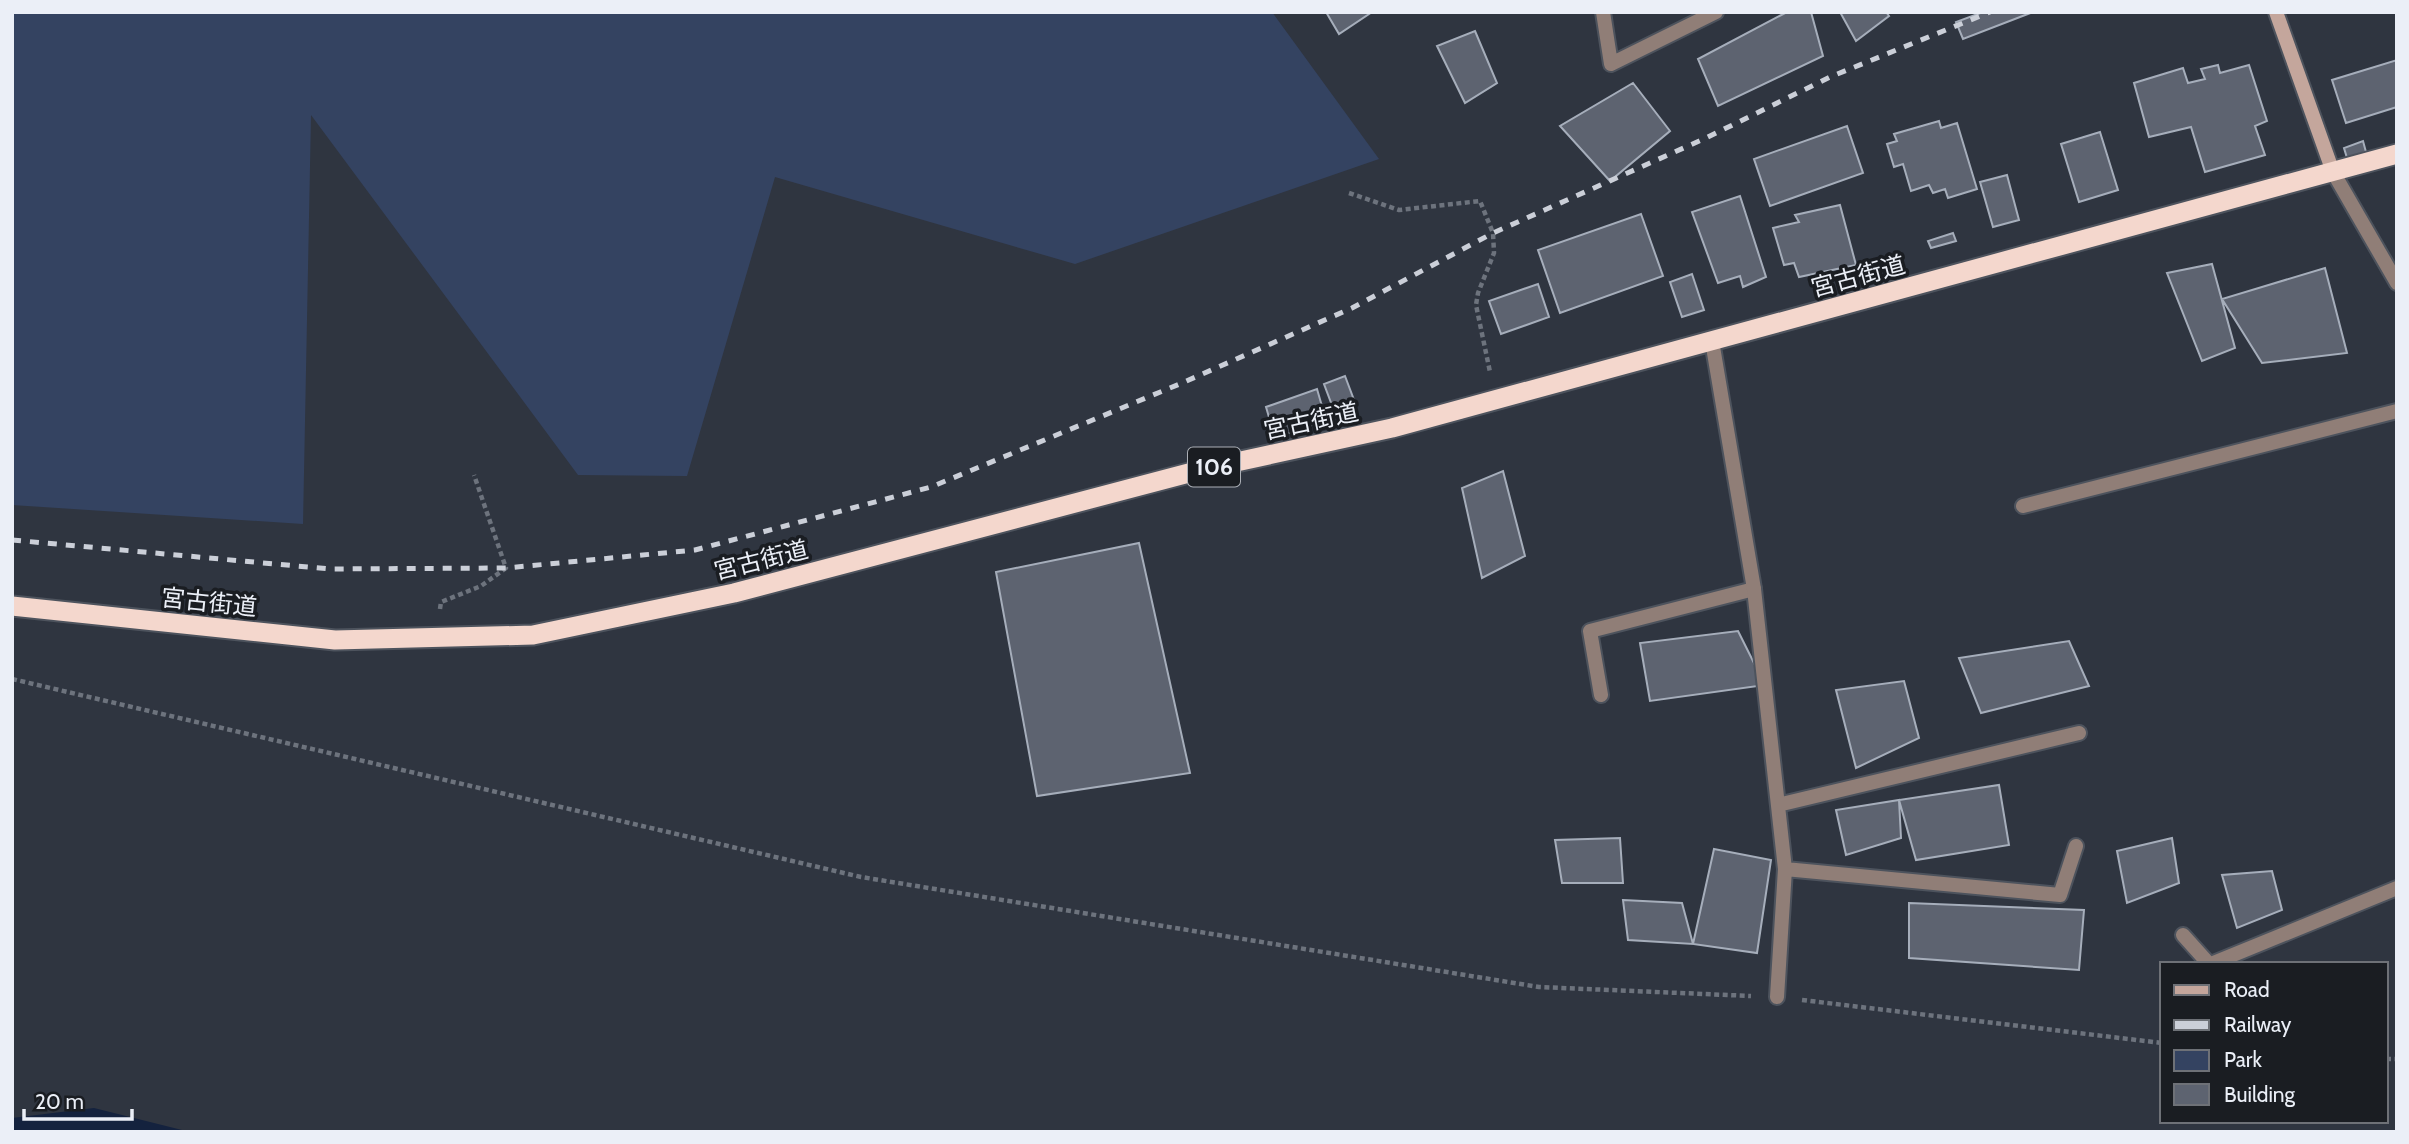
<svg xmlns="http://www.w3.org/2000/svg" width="2409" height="1144" viewBox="0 0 2409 1144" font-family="Cabin,'Noto Sans JP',sans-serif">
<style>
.green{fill:#344361}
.water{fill:#14223e}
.building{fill:#5d6370;stroke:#a6aebb;stroke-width:2}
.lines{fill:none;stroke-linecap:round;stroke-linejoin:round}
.service-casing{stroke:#4d535d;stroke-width:18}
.minor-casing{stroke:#4d535d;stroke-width:18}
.secondary-casing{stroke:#4d535d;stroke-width:18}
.trunk-casing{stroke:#4d535d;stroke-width:23}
.path{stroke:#6d737d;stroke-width:4.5;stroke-dasharray:5 3.5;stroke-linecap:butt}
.service{stroke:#907e77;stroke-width:14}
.minor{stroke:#907e77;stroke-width:14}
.secondary{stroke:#c4a69c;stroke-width:14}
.trunk{stroke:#f4d7cd;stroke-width:19}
.rail{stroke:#cbcfd8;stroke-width:5;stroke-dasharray:9 9;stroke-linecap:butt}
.labels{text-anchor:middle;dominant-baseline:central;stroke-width:7;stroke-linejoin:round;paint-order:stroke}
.shield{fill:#1a1d22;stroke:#acb0b7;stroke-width:2}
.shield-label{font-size:23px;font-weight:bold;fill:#ebeff7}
.street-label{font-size:24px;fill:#ebeff7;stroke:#1a1d22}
</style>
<rect width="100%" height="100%" fill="#2f3540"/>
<!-- green -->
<path class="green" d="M12,12h1260l107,147 -304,105 -300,-87 -88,299 -109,-1 -267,-360 -8,409 -291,-19z"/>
<!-- water -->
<path class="water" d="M94,1108l96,24h-178v-14z"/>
<!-- building -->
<path class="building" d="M1326,12h46l-33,22z
M1787,12h24l12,44 -105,50 -20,-47z
M1840,12h46l3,4 -33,25z
M1983,12h50l-70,27 -7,-17z
M1475,31l22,52 -32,20 -28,-57z
M2397,60v47l-51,16 -14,-43z
M2218,65l2,8 29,-8 18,56 -12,5 10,29 -60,17 -14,-45 -42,10 -15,-54 49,-15 5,15 17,-4 -4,-10z
M1633,83l37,48 -60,50 -50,-55z
M1939,121l2,7 16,-5 20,66 -29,9 -3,-9 -12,4 -4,-8 -18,6 -8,-27 -9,3 -7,-23 10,-3 -3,-7z
M1847,126l16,47 -93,33 -16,-47z
M2100,132l18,58 -39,12 -18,-58z
M2363,141l3,11 -19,6 -3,-10z
M2007,175l12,45 -26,7 -13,-45z
M1740,196l26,81 -23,10 -3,-11 -22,7 -26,-71z
M1840,205l16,60 -57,12 -5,-14 -10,2 -11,-37 26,-6 -4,-7z
M1641,214l22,62 -103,37 -22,-63z
M1953,233l3,8 -25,7 -3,-7z
M2212,264l23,84 -33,13 -35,-88z
M2325,268l22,85 -85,10 -40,-64z
M1692,274l12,36 -22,7 -12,-35z
M1538,284l11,33 -48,17 -12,-33z
M1345,376l9,24 -21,8 -9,-24z
M1317,389l9,31 -51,18 -9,-31z
M1503,471l22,85 -43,22 -20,-90z
M1139,543l51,230 -153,23 -41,-224z
M1738,631l27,54 -115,16 -10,-58z
M2069,641l20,45 -108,27 -22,-55z
M1904,681l15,57 -63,30 -20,-78z
M1999,785l10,60 -93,15 -17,-60z
M1899,800l2,38 -55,17 -10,-45z
M1620,838l3,45h-61l-7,-43z
M2172,838l7,45 -52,20 -10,-52z
M1714,849l57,11 -14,93 -64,-9z
M2272,871l10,39 -45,18 -15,-53z
M1623,900l59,3 11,41 -65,-4z
M1909,903l175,7 -5,60 -170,-12z"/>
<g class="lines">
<!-- service casing -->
<g class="service-casing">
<path id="service" d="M2023,506l374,-95
M1601,695l-11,-64 164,-42"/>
</g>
<!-- minor casing -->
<g class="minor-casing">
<path id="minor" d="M1603,12l8,52 105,-52
M2333,172l64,111
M1712,341l42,248 31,280 -8,128
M1778,805l301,-72
M1785,869l275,26 16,-49
M2183,935l26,29
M2211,964l186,-76"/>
</g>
<!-- secondary casing -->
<g class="secondary-casing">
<path id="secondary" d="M2276,12l57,160"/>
</g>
<!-- trunk casing -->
<g class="trunk-casing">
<path id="trunk" d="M12,606l323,34 198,-5 201,-42 470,-124 188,-41 1005,-274"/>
</g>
<!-- path -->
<path class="path" d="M1349,193l50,17 81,-9 13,32 1,20 -16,40 -2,12 14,67
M440,609l1,-7 40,-16 25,-18 -32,-93
M12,679l849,198 678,110 212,9
M1802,1000l360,43
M2386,1059h11"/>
<!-- service -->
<use href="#service" class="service"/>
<!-- minor -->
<use href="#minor" class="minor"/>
<!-- secondary -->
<use href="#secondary" class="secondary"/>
<!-- trunk -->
<use href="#trunk" class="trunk"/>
<!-- rail -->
<path class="rail" d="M12,540l318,29 176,-1 189,-18 236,-63 251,-104 170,-75 141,-75 213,-95 124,-61 160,-65"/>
</g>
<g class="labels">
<!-- shield labels -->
<rect class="shield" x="1188" y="447.5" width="52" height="39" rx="5"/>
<g class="shield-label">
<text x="1214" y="467">106</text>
</g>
<!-- street labels -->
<g class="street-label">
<text transform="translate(1858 276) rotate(-15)">宮古街道</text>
<text transform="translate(1311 421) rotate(-12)">宮古街道</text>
<text transform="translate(761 560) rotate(-14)">宮古街道</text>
<text transform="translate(209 602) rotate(6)">宮古街道</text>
</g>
</g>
<!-- border -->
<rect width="2409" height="1144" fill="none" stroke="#ebeff7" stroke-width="28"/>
<!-- legend -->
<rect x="2160" y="962" width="228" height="161" fill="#1a1d22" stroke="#6e7177" stroke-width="2"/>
<rect x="2174" y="985" width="35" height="10" fill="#c4a69c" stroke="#6e7177" stroke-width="2"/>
<text x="2224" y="997" font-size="21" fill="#ebeff7">Road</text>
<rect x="2174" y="1020" width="35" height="10" fill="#cbcfd8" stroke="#6e7177" stroke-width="2"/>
<text x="2224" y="1032" font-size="21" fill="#ebeff7">Railway</text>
<rect x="2174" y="1050" width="35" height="21" fill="#344361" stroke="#6e7177" stroke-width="2"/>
<text x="2224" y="1067" font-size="21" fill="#ebeff7">Park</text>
<rect x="2174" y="1084" width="35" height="21" fill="#5d6370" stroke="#6e7177" stroke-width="2"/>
<text x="2224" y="1102" font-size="21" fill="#ebeff7">Building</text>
<!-- scale -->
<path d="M24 1109v10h108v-10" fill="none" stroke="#ebeff7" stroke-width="3.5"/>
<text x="35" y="1109" font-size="21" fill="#ebeff7" stroke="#1a1d22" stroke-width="5" paint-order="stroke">20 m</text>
</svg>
